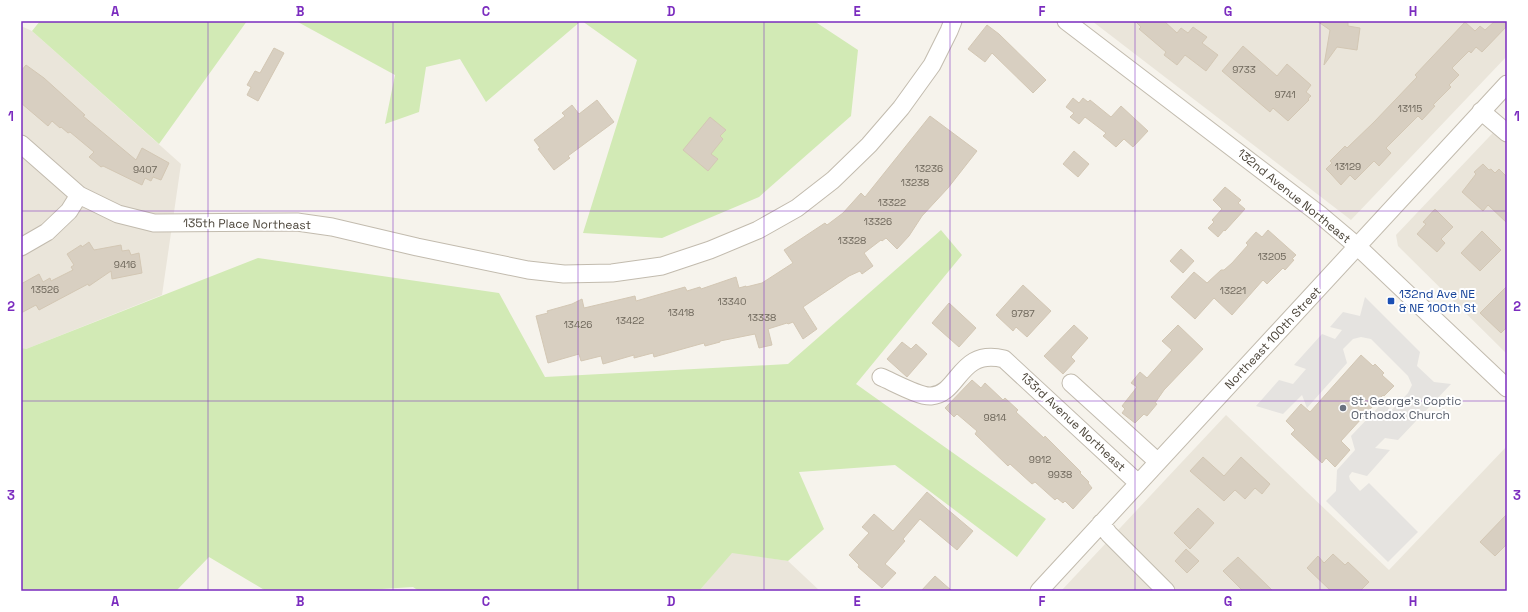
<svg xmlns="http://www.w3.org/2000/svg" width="1528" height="612" viewBox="0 0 1528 612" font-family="'Space Grotesk',sans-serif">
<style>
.residential{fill:#eae5da}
.green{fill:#d2eab5}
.parking{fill:#e5e3e0}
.building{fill:#d8cfc1;stroke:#d3c7b4}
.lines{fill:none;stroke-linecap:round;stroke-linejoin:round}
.minor-casing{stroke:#c2bbae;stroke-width:19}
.minor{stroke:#fff;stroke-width:17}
.grid{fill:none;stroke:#7b2cbf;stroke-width:1;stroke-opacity:0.55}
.transit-dot{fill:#1a4fb4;stroke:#fff;stroke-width:1.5}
.worship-dot{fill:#6b7280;stroke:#fff;stroke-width:1.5}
.labels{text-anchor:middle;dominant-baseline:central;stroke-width:4;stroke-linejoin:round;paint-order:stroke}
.number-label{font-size:10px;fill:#6e675b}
.street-label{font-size:12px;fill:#4b4439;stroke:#fff}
.transit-label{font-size:12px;fill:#164399;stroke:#fff;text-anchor:start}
.worship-label{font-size:12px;fill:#5b616d;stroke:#fff;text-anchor:start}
.neatline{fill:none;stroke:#7b2cbf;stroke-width:1.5}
.grid-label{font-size:13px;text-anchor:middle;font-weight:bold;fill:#7b2cbf}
</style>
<rect width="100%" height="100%" fill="#f6f3ec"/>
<!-- residential -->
<path class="residential" d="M1092,21h415v35l-156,164z
M21,26l11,5 149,133 -19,131 -141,56z
M1507,118v236l-109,-108 -2,-11z
M1226,415l163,155 118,-124v145h-446z
M732,552l56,9 32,30h-121z"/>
<!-- green -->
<path class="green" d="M40,21h207l-88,123 -127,-113z
M296,21h285l-95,81 -26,-43 -34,8 -7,45 -34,12 10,-49z
M582,21h232l44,29 -7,66 -92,81 -97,41 -79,-5 54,-173z
M941,230l21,25 -106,129 190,135 -29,38 -122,-92 -96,7 25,57 -36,32 -56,-8 -33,38h-280l-6,-4 -62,4h-85l-57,-34 -33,34h-155v-243l5,1 232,-91 241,35 46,84 243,-13z"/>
<!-- parking -->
<path class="parking" d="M1365,297l55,55 -3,14 17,16 17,2 -53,56 -13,-2 -10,10 15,2 -23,26 -15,-4 -3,4 1,4 10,11 9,-8 49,49 -30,30 -62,-61 10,-10 1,-21 18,-20 -4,-14 35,-37 4,13 18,-19 4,-8 -4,-9 -37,-37 -10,-2 -8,2 -10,10 4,14 -40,45 -5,-13 -19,19 -27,-8 23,-26 14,4 13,-15 -12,-4 28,-31 13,5 7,-9 -12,-3 13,-15 17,4z"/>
<!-- building -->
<path class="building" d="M1135,21h29l13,12 4,-5 7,5 5,-6 14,10 -5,6 16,12 -12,16 -21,-16 -8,10 -13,-10 2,-3 -27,-23 2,-2z
M1317,21h31v5l12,2 -3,22 -20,-3 -13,18 6,-35z
M1495,21h12v5l-25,26 -6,-5 -5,6 -2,-2 -17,17 7,7 -10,10 2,2 -18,18 2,1 -13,14 -4,-4 -32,32 5,5 -12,13 -5,-5 -19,19 -5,-5 -9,10 -10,-11 -5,-5 6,-6 -2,-2 15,-15 2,2 27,-26 43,-45 -2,-2 50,-53 10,9 5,-5 5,4z
M987,25l12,9 47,46 -13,13 -41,-40 -7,9 -17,-13z
M1243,46l34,30 10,-12 24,21 -5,7 5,4 -3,3 1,1 -21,21 -15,-13 -3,4 -48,-41z
M274,48l10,5 -26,48 -11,-6 4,-8 -4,-2 8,-14 5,2z
M26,65l18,13 41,37 -2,1 53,44 6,-12 27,15 -8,17 -8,-3 -2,4 -6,-3 -3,7 -39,-19 -2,1 -12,-10 5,-5 -24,-20 -2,1 -7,-6 -1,1 -8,-7 -4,5 -27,-23v-32z
M1073,98l6,5 4,-5 5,4 2,-2 21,17 10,-11 27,25 -15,16 -9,-8 -8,8 -13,-11 3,-3 -21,-16 -6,7 -9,-7 4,-4 -8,-6z
M597,100l17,22 -46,34 2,2 -16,12 -16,-21 2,-1 -6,-8 31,-24 -3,-3 10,-8 7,9z
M930,116l47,35 -29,37 -26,28 -13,20 -12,13 -11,-11 -4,3 -1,-1 -17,13 9,13 -11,8 -2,-3 -11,5 -46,31 14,22 -14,10 -10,-17 -5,2 -1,-1 -19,6 4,16 -13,3 -4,-14 -35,7v1l-15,4 -1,-3 -50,14 -1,-4 -19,5v-3l-31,9 -2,-8 -20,5 -2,-7 -31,9 -12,-47 12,-3 -1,-2 25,-7 10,-5 2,9 51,-12 1,5 49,-14 2,4 13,-4 1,2 35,-12 3,11 7,-2v1l16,-4 31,-20 -9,-13 41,-27 2,2 16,-12 18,-20 4,4z
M710,117l16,13 -6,6 3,3 -12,15 7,5 -10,12 -25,-21z
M1074,151l15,13 -11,13 -15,-13z
M1483,164l6,6 2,-1 4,4 4,-4 8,8v46l-19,-18 -5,6 -21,-19 14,-18 -2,-2z
M1225,187l16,13 -3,3 7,6 -20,22 -1,-1 -6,7 -10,-9 6,-6 -2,-2 10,-11 -9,-9z
M1435,209l18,18 -12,12 4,4 -8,9 -20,-18 9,-10 -3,-2z
M1268,230l28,25 -4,4 2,1 -9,10 -2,-2 -16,16 -4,-4 -31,35 -18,-17 -19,21 -24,-22 23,-25 13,11 14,-13h3l8,-7 16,-18 -2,-2 10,-11 6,5z
M1482,231l19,19 -21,21 -19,-18z
M89,242l5,8 27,-5 1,6 7,-1 2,5 8,-2 3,20 -30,6 -1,-8 -22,15 -1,-2 -49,26 -3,-5 -15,8v-29l18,-10 4,8 7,-4 1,3 22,-11 -2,-3 3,-2 -7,-11 14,-9 1,2z
M1181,249l13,12 -11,12 -13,-12z
M1023,285l28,26 -24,26 -11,-10 -3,4 -17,-16z
M1507,286v41l-6,6 -21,-20z
M949,303l27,25 -17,19 -27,-24z
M1074,325l14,13 -17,19 4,4 -12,13 -19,-18z
M1178,325l25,24 -39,41 -9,13 2,1 -10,12 -3,-2 -9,9 -13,-10 3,-4 -3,-3 15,-19 -6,-4 9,-11 7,6 25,-28 -10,-9z
M902,342l9,7 5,-5 11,10 -20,23 -20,-18z
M1361,355l12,11 2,-2 9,9 -2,2 12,11 -10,10 -1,-1 -42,46 9,9 -15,17 -9,-9 -4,5 -31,-29 4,-4 -9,-9 15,-17 9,8z
M972,380l9,8 4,-5 18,17 2,-2 13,12 -2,2 28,26 1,-2 36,36 -1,1 9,9 -1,1 4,5 -19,21 -8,-8 -2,2 -6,-5 -2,2 -20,-18 -3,2 -22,-20 -2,2 -33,-32 2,-3 -20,-17 -3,3 -9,-9z
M1203,457l21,19 17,-19 29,27 -8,10 -7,-6 -10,11 -10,-9 -11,11 -34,-30z
M927,492l46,39 -16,19 -37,-31 -17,20 2,2 -20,23 11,9 -14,15 -24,-21 1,-2 -10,-10 20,-22 -7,-6 12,-13 19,17z
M1198,508l16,15 -24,26 -16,-16z
M1507,514v30l-12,12 -15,-14z
M1186,549l13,12 -12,12 -12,-12z
M1333,554l12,11 3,-3 21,20 -9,9h-29l-24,-23 11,-12 6,7z
M1238,557l35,34h-30l-20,-20z
M935,576l17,15h-31z"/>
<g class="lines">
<!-- minor casing -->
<g class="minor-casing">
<path id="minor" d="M1066,21l253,193 38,32 150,142
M1481,111l26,22
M21,144l58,51 39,19 36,9 143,-1 35,5 85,20 111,23 36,4 48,-1 50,-7 48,-16 48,-20 39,-22 36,-28 36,-35 32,-37 31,-43 17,-34 4,-10
M21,247l26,-15 22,-21 10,-16
M881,377c12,5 39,20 50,19 29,-2 27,-48 73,-37l134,124
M1071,383l87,79
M1101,523l8,11 57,57
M1039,591l468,-507"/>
</g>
<!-- minor -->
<use href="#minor" class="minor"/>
</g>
<!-- grid -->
<path class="grid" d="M208,21v570M393,21v570M578,21v570M764,21v570M950,21v570M1135,21v570M1320,21v570M21,211h1486M21,401h1486"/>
<!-- markers -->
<rect class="transit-dot" x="1387" y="297" width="8" height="8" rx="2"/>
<circle class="worship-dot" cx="1343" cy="408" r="4"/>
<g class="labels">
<!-- number labels -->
<g class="number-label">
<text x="1244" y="69">9733</text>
<text x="1285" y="94">9741</text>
<text x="1410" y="108">13115</text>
<text x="1348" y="166">13129</text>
<text x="929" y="168">13236</text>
<text x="145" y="169">9407</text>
<text x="915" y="182">13238</text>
<text x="892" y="202">13322</text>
<text x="878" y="221">13326</text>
<text x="852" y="240">13328</text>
<text x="1272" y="256">13205</text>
<text x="125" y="264">9416</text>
<text x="45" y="289">13526</text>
<text x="1233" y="290">13221</text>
<text x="732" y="301">13340</text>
<text x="681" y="312">13418</text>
<text x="1023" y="313">9787</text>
<text x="762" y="317">13338</text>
<text x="630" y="320">13422</text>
<text x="578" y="324">13426</text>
<text x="995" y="417">9814</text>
<text x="1040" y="459">9912</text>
<text x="1060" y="474">9938</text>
</g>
<!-- street labels -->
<g class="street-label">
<text transform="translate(1294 196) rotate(39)">132nd Avenue Northeast</text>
<text transform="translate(247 224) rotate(1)">135th Place Northeast</text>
<text transform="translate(1273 338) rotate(-47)">Northeast 100th Street</text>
<text transform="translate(1073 422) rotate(43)">133rd Avenue Northeast</text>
</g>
<!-- transit labels -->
<g class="transit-label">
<text x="1399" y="294">132nd Ave NE<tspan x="1399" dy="14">&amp; NE 100th St</tspan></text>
</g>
<!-- worship labels -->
<g class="worship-label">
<text x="1351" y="401">St. George's Coptic<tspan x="1351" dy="14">Orthodox Church</tspan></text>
</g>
</g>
<!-- border -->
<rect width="1528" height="612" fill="none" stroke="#ffffff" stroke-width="44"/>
<rect x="22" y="22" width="1484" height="568" class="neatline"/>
<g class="grid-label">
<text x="115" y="16">A</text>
<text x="300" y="16">B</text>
<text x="486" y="16">C</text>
<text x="671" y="16">D</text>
<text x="857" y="16">E</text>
<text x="1042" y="16">F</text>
<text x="1228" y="16">G</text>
<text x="1413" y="16">H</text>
<text x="11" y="121">1</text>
<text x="1517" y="121">1</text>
<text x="11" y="311">2</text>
<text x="1517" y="311">2</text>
<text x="11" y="500">3</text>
<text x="1517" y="500">3</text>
<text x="115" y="606">A</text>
<text x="300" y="606">B</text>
<text x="486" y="606">C</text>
<text x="671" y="606">D</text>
<text x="857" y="606">E</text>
<text x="1042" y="606">F</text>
<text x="1228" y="606">G</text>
<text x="1413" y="606">H</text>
</g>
</svg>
